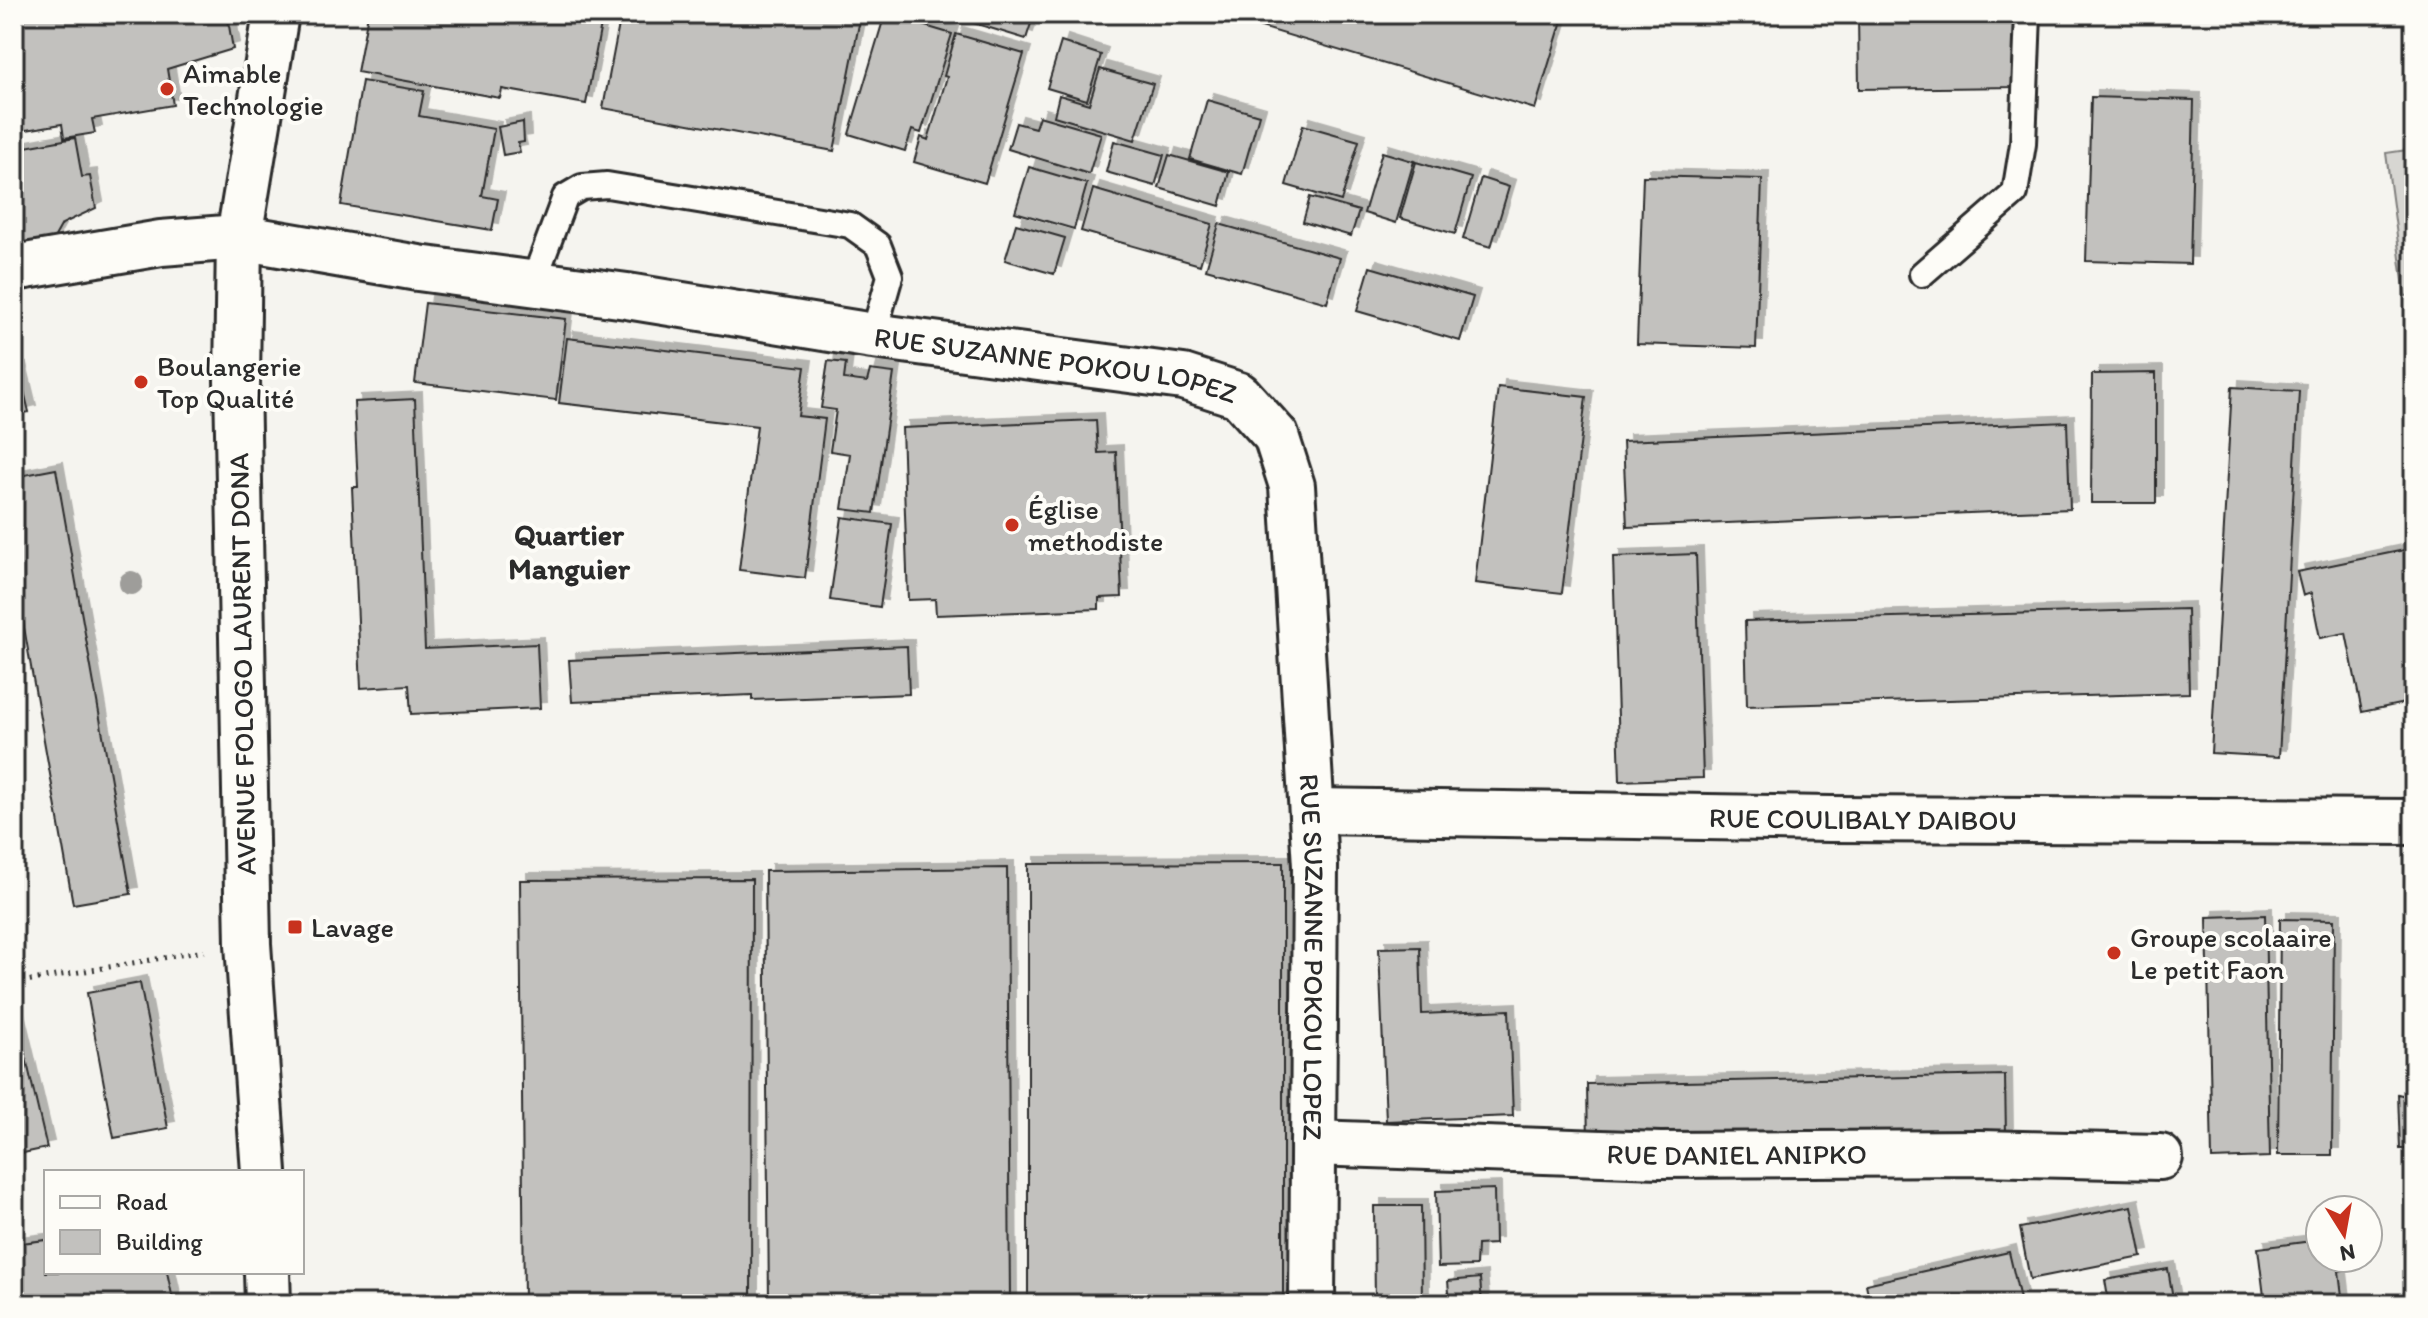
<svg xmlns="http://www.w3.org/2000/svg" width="2428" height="1318" viewBox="0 0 2428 1318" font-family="Itim,sans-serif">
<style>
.park{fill:#d7d6d2;stroke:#81807e;stroke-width:2}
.building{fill:#c2c1be;stroke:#2b2b2b;stroke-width:2;filter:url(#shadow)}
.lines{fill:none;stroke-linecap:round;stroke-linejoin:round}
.service-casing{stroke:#2b2b2b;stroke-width:30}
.minor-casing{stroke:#2b2b2b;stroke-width:50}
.tertiary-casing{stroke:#2b2b2b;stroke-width:50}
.path{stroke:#2b2b2b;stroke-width:5;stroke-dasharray:2 6;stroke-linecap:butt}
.service{stroke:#fdfcf7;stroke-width:24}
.minor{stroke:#fdfcf7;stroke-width:44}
.tertiary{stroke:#fdfcf7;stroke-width:44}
.tree{fill:#9e9d9a}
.poi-dot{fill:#c8321e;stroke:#fdfcf7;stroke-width:3}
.labels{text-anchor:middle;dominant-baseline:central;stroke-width:8;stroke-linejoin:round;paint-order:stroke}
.poi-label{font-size:28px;fill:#2b2b2b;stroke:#fdfcf7;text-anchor:start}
.street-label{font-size:28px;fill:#2b2b2b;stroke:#fdfcf7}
.neighbourhood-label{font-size:30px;font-weight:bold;fill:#2b2b2b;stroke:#fdfcf7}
</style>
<defs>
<filter id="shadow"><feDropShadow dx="7" dy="-7" stdDeviation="0" flood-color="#0004"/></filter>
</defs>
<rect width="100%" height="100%" fill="#f5f4ef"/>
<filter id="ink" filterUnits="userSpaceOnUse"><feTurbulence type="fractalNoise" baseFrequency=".0125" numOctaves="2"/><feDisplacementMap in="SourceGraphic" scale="16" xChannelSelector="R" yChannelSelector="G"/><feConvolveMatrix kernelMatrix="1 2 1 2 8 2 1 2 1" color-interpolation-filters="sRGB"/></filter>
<g filter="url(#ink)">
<!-- park -->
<path class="park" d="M2414,149v146l-9,1 -19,-143z"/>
<!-- building -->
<path class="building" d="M14,14h213l6,35 -66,20 6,36 -81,14 3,14 -31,5 -2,-14 -48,8z
M368,14h235l-17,90 -84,-15 -2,9 -143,-26z
M621,14h240l-27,137 -231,-43z
M885,14l67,20 -31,99 -9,-3 -7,21 -56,-17z
M944,14h90l-8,25z
M1218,14h346l-29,95z
M1858,14h157l1,73 -157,2z
M956,34l68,20 -39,129 -71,-21 7,-25 7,3 19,-63 -3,-1z
M1061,42l40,13 -14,45 -40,-12z
M1100,69l53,15 -18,56 -81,-24 5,-21 30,9z
M362,81l62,10 -5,25 75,13 -12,67 16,3 -6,31 -151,-25z
M2091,97l103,3 -4,164 -104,-3z
M1207,100l52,15 -17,59 -52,-15z
M1039,116l62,18 -12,40 -81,-25 8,-26 19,5z
M523,122l1,20 -6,1 2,9 -17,3 -5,-28z
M1303,125l56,16 -18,60 -55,-16z
M75,138l7,39 8,-1 6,32 -34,16 -9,16 -39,7v-98z
M1114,141l50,14 -9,31 -49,-14z
M1382,152l34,10 -2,-1 -18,62 -32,-10z
M1169,155l60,17 -9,34 -61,-18z
M1416,162l55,16 -16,56 -55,-16z
M1029,167l58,17 -13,45 -59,-17z
M1643,176l119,3 -6,169 -119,-4z
M1481,178l28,9 -18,60 -28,-8z
M1093,189l119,35 -12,41 -119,-34z
M1310,197l49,14 -8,25 -48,-14z
M1016,224l49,14 -11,36 -49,-14z
M1219,224l121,34 -13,45 -121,-34z
M1370,267l103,30 -13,44 -103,-30z
M425,303l141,16 -10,81 -141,-17z
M567,338l238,29 -7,49 27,3 -20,159 -66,-8 18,-144 -198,-23z
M828,361l18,2 -2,16 23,3 3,-12 24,3 -20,140 -32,-4 8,-55 -20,-3 6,-41 -15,-2z
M19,370l10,42 -15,4v-45z
M2156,373v130h-65l1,-129z
M1498,387l88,10 -24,196 -87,-10z
M2232,387l67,4 -20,366 -68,-4z
M415,399l10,250 112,-5 3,64 -129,6 -2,-29 -48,3 -9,-201h6l-4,-85z
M1096,420l2,33 18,-1 6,145 -23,1v11l-163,6 -1,-16 -27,1 -6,-172z
M2067,422l3,87 -443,18 -4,-86z
M56,469l75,425 -58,10 -59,-333v-94z
M842,517l50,7 -12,83 -50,-7z
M2414,548v153l-52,11 -16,-79 -26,5 -9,-45 -8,3 -6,-24z
M1696,554l7,224 -83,3 -7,-224z
M2187,609l2,84 -442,13 -2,-85z
M907,646l2,48 -157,6v-5l-180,7 -3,-42z
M1283,863v441h-255v-440z
M1007,868l3,436h-241l-4,-433z
M752,879l-1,425h-227l-4,-424z
M2265,915l5,242 -58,2 -5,-242z
M2280,919l54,1 -2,235h-54z
M1420,947l2,67 87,-4 4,106 -127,5 -7,-173z
M140,983l28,145 -54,10 -27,-145z
M14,1007l33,141 -33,7z
M2005,1075l1,62 -418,9 -1,-62z
M2398,1094l16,4v51h-14z
M1494,1189l1,55 -18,1 -1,21 -38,1 -2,-76z
M1374,1206h47l1,98h-47z
M2132,1206l10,51 -112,22 -10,-51z
M46,1240v32h121l7,32h-68l-2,-6 -90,6v-60z
M2320,1240v18h27l1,11 -9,2 4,33h-78l-7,-56z
M2009,1252l11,47 -22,5h-128l-4,-20z
M2168,1269l6,35h-65l-4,-24z
M1480,1278l2,26h-32l-2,-23z"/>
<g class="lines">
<!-- service casing -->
<g class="service-casing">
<path id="service" d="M1922,274l93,-81 8,-49 5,-130
M533,283l32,-86 17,-10 25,-2 243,40 28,20 12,31 -17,60"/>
</g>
<!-- minor casing -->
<g class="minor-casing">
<g id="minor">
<path id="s1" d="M14,268l147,-25 78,-6 179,31 209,28 246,40 310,41 56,18 37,41 16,50 23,380 -3,438"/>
<path id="s2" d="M1313,811l517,8 584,3"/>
<path id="s3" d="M1313,1143l347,12 320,-2 180,4"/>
</g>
</g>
<!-- tertiary casing -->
<g class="tertiary-casing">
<path id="tertiary" d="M264,1172l-16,-228 -11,-563 2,-144 37,-223
M267,1272l1,32"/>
</g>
<!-- path -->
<path class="path" d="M14,983l190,-32"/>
<!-- service -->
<use href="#service" class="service"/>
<!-- minor -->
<use href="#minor" class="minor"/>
<!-- tertiary -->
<use href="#tertiary" class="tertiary"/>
</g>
<!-- trees -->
<circle class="tree" cx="131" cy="583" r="12"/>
</g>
<!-- markers -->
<g class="poi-dot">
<circle cx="167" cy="89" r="8"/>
<circle cx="141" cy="382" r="8"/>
<circle cx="1012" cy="525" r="8"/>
<rect x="287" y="919" width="16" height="16" rx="4"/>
<circle cx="2114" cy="953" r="8"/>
</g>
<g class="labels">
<!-- poi labels -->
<g class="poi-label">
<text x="183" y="73">Aimable<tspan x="183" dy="32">Technologie</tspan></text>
<text x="157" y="366">Boulangerie<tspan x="157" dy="32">Top Qualité</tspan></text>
<text x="1028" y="509">Église<tspan x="1028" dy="32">methodiste</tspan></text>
<text x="311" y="927">Lavage</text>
<text x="2130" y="937">Groupe scolaaire<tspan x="2130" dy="32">Le petit Faon</tspan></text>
</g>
<!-- street labels -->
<g class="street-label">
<text stroke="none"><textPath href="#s1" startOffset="1054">RUE SUZANNE POKOU LOPEZ</textPath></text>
<text transform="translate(242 664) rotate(-91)">AVENUE FOLOGO LAURENT DONA</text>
<text stroke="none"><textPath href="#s2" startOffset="550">RUE COULIBALY DAIBOU</textPath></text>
<text stroke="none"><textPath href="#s1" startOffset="1820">RUE SUZANNE POKOU LOPEZ</textPath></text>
<text stroke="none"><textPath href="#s3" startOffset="424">RUE DANIEL ANIPKO</textPath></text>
</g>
<!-- neighbourhood labels -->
<g class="neighbourhood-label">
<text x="569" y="534">Quartier<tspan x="569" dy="34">Manguier</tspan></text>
</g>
</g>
<!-- margin -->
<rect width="2428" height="1318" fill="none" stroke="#fdfcf7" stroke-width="48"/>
<rect x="24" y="24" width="2380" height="1270" fill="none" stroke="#2b2b2b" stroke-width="3" filter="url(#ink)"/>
<!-- legend -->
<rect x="44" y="1170" width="260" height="104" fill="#fdfcf7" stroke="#a9a8a5" stroke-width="2"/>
<rect x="60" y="1196" width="40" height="12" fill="#fdfcf7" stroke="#a9a8a5" stroke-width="2"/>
<text x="116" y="1210" font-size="24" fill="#2b2b2b">Road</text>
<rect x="60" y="1230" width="40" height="24" fill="#c2c1be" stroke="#a9a8a5" stroke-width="2"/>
<text x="116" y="1250" font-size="24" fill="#2b2b2b">Building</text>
<!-- north arrow -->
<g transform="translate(2344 1234) rotate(169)"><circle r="38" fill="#fdfcf7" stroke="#a9a8a5" stroke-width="2"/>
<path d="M0-6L14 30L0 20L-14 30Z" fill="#c8321e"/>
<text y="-12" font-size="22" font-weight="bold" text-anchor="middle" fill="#2b2b2b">N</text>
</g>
</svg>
